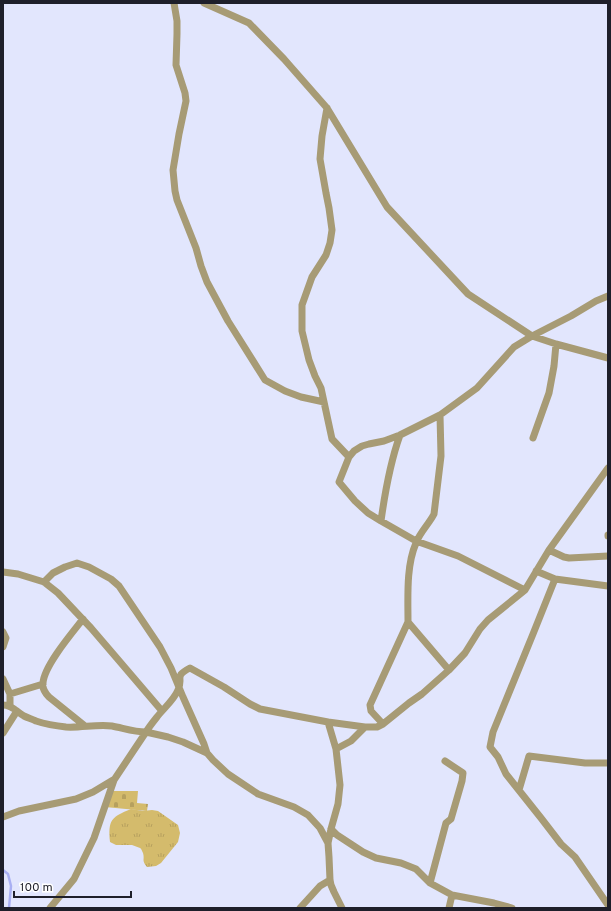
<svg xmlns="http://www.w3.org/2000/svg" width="611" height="911" viewBox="0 0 611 911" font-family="Overpass,sans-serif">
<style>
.grass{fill:url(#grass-tufts)}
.cemetery{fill:url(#cemetery-stones)}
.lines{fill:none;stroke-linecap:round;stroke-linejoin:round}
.stream{stroke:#a9b0f3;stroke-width:2.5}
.street{stroke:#a79b75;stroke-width:7}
</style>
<defs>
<pattern id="grass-tufts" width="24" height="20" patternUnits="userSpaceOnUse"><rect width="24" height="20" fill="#d4bb6c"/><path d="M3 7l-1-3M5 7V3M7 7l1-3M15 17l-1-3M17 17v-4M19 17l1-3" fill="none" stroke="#b6a05e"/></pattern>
<pattern id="cemetery-stones" width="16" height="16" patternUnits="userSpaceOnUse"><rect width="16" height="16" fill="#d4bb6c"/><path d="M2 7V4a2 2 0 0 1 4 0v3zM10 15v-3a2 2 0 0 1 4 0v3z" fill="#b6a05e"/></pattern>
</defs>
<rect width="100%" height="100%" fill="#e2e6fd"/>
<!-- grass -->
<path class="grass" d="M131,809l12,2 9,-1 6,1 20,14 2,8 -2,9 -17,21 -5,3 -9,1c-6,-7 -2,-7 -4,-14 0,0 -2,-5 -3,-5l-8,-3h-16l-6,-3c-2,-22 1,-25 21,-33z"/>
<!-- cemetery -->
<path class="cemetery" d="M110,791h28l-1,12 11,1 -1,7 -42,-4z"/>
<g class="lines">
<!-- stream -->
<path class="stream" d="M3,870l5,4 3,12 -2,22"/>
<!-- street -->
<path class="street" d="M174,3l3,18v13l-1,31 9,28 1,8 -7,33 -6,36 2,21 2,9 19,48 5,18 6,16 21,39 37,59 20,11 16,6 23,5
M204,3l45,20 35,36 43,49 60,99 81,87 64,42 24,8 52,14
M327,108l-5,28 -2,23 6,34 3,15 3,22 -2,13 -4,12 -14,22 -10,28v26l7,29 6,16 6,12 11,51 17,18
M440,415l1,41 -7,58c-5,10 -14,18 -18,29 -10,23 -8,54 -8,79l41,48
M400,435l-16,6 -15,3 -7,2 -8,5 -5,6 -10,25 16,19 13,12 13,8 35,20 42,15 67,34
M533,438l16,-45 5,-27 2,-22
M381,521c4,-29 9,-58 19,-86l40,-20 37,-27 37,-41 18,-11 39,-20 25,-15 12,-5
M608,535v1
M549,550l15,7 5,1 39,-2
M536,571l19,8 53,7
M3,572l15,2 26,8 14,11 33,35 30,35 41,48
M555,579l-22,55 -40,98 -3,15 8,10 8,17 35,44 20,26 14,13 33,48
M44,582l9,-9 12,-6 12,-4 12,4 22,12 8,7 41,61 11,21 12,29 21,47 3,9 6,7 15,14 30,20 36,13 14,8 12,13 8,15
M83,619c-11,14 -39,47 -40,64 -1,6 2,10 6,14l36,29
M3,632l3,6 -3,9
M3,679l7,15v12
M10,694l33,-10
M3,705c9,0 14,7 21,11 4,2 8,3 12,5 9,3 20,5 30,6 15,1 31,-3 46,-1 11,2 22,6 34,6 3,-5 7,-10 11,-15 6,-8 17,-17 21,-27 6,-13 -5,-13 12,-22l34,19 26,17 10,5 68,13 8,27
M328,722l37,5
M383,724l-12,-13 -1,-6 38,-83
M3,733l14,-22
M519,790l10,-34 56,7h23
M3,817l16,-6 57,-12 17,-7 20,-12
M331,829l6,6 26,17 13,6 25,5 15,6 14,14 22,12 -3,13
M430,883l16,-60 5,-4 11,-38 1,-8 -18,-12
M452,895l42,8 18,5
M50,908l24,-29 20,-41 20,-58 32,-48 22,5 15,5 24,11
M300,908l20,-22 10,-6
M342,908l-8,-16 -3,-7 -1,-5 -1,-23 -1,-14 3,-14 7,-25 2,-19 -4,-36 15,-8 14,-14h12l6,-3 26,-21 13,-9 27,-24 16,-17 15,-24 8,-9 37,-30 24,-40 59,-82"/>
</g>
<!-- border -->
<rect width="611" height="911" fill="none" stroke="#1e1f2a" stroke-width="8"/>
<!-- scale -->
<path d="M14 891v6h117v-6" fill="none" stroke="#1e1f2a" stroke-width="2"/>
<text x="20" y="891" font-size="12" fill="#1e1f2a" stroke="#ffffff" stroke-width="3" paint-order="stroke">100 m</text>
</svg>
